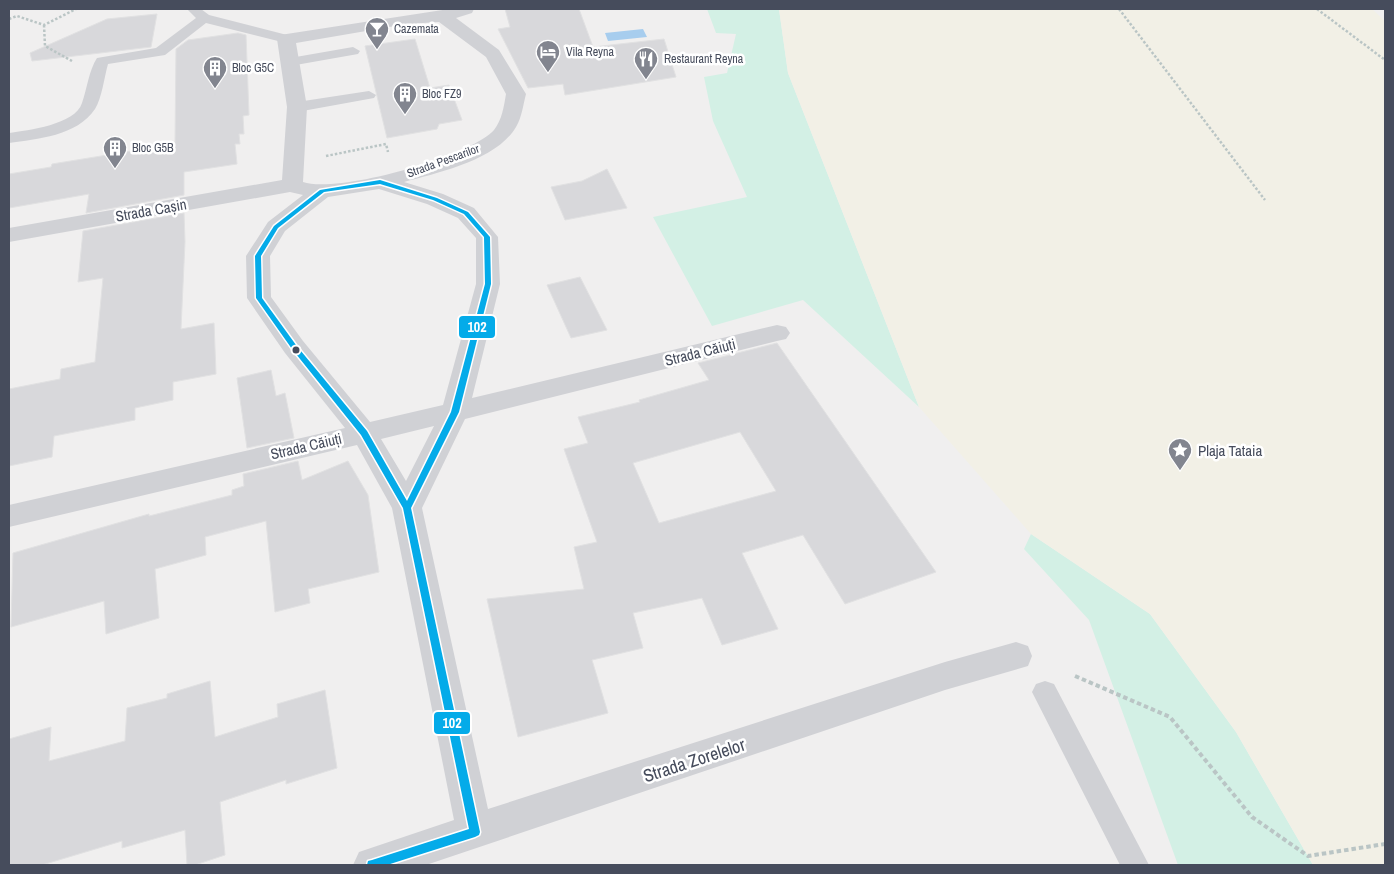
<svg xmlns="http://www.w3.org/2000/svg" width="1394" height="874" viewBox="0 0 1394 874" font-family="'Archivo Narrow',sans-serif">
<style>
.green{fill:#d3f0e5}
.sand{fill:#f2f0e6}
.water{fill:#a7cdee}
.building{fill:#d8d8db;stroke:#e1e1e2;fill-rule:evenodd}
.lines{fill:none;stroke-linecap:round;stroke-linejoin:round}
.path-far1{stroke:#bac5c5;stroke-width:2.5;stroke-dasharray:2.5 2;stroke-linecap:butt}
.path{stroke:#bac5c5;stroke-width:4;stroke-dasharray:4.5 3;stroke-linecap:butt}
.service{fill:#d0d1d5;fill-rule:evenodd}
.minor{fill:#d0d1d5;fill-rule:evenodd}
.bus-1-casing{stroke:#fff;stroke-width:3}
.bus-1{fill:#04abe9;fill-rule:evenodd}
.bus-dot{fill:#464c5c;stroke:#fff;stroke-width:2}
.labels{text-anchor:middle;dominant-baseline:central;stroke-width:5;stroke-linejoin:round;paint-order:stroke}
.far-poi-label{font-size:12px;fill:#464c5c;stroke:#fff;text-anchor:start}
.far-street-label{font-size:12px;fill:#464c5c;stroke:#fff}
.street-label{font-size:15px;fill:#464c5c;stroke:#fff}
.poi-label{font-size:15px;fill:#464c5c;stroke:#fff;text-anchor:start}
.near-street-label{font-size:18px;fill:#464c5c;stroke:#fff}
.line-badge{stroke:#fff;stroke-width:2}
.badge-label{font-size:14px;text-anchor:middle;font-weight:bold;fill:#fff}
</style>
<rect width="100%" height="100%" fill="#f0efef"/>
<!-- green -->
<path class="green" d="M707,9h72l9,64 131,334 -116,-107 -91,26 -59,-109 94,-20 -34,-76 -9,-44 23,-4 9,-39 -20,-1z
M1031,534l119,80 86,118 77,133h-135l-89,-245 -65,-71z"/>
<!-- sand -->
<path class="sand" d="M779,9h593l13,12v844h-72l-77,-133 -86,-118 -119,-80 -112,-127 -131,-334z"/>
<!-- water -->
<path class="water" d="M643,29l4,8 -39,4 -3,-8z"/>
<!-- building -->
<path class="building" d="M505,9h74l14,38 71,-8 12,38 -111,18 -2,-11 -35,4 -30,-59 12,-2z
M157,14l-6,33 -119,14 -2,-8 77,-34z
M238,33l8,2 3,80 -6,1 1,18h-5l1,10h-5l2,20 -53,8v23l-98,18 3,-19 -80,14v-34l42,-7 1,-3 123,-20 1,-95 12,-9z
M415,39l15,49 19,-3 13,35 -23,4 -2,5 -50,9 -22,-92z
M607,169l20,39 -62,12 -14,-33 31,-6z
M184,213l1,29 -4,87 33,-6 2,51 -43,8v18l-38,8v12l-81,16 -2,21 -43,9v-77l51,-10 1,-10 34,-7 8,-84 -25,4 5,-51z
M580,277l27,53 -36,8 -24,-53z
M777,343l159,229 -91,32 -42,-69 -61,18 36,76 -56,16 -20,-47 -69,15 10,35 -51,12 16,53 -90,24 -31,-138 97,-10 -10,-42 23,-5 -33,-93 24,-6 -10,-26 62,-15 -1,-2 70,-20 -11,-17zM740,432l36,59 -117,32 -26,-60z
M271,370l5,26 9,-3 9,45 -47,10 -10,-70z
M298,461l4,19 46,-19 20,34 11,77 -71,17 2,14 -35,9 -9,-91 -61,16 1,18 -51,14 4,49 -53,16 -2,-33 -93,26 2,-74 136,-39v2l83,-21v-5l12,-4 -1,-12z
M210,681l5,56 63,-20 -1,-13 48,-14 12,78 -51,16v-4l-66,22 5,53 -30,10h-8l-2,-35 -63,18v-7l-80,24h-33v-126l42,-12 -2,34 76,-20 2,-33 40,-10v-4z"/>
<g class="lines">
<!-- path-far1 -->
<path class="path-far1" d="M1119,9l146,191
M1317,9l68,51
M9,19l8,-3 27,9 32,-16
M44,25l1,21 27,15
M326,156l60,-12 2,8"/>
<!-- path -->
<path class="path" d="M1075,676l95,41 82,100 56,39 77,-12"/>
<!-- service -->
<path class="service" d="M187,9h14l8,6 82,21 2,3 -7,4 -80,-20 -41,32 -57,9c-4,14 -6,34 -13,45 -18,27 -58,30 -86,34v-10c19,-3 66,-8 73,-30 5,-14 7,-33 15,-45l59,-10 40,-30z
M353,47l7,4 -2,3 -68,12 -7,-4 7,-4z
M369,91l7,4 -2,3 -77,14 -8,-5 8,-5z
M1045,681l9,3 95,181h-29l-88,-173 4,-8z"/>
<!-- minor -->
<path class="minor" d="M449,9h25l-2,4 -16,5 43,32 27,44c-3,11 -4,23 -10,33 -19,33 -78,46 -112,55l39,12 31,14 24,29 2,47 -28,114 305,-73 9,2 4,6 -4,6 -9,2 -312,78 -43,89 66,301 457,-147 71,-20 12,4 4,10 -4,10 -83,24 -519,175h-73l6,-13 95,-32 -62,-312 -35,-63 -348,82v-22l336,-77 -60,-75 -38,-55 -1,-42 22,-34 35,-27 -13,-3 -281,50v-14l273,-48 5,-73 -10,-68 3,-4zM439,22l47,35 20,37c-2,12 -4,26 -12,36 -24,27 -157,64 -191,52l4,-75 -11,-64 111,-19zM379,189l48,15 31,14 18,20v46l-33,121 -73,17 -67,-81 -32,-44 -1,-41 15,-25 43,-34zM434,426l-28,55 -25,-42z"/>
<!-- bus-1 casing -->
<g class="bus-1-casing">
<path id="bus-1" d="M380,180l57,18 31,14 22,25 1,47 -32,128 -48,96 69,324 -1,3 -4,2 -88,28h-20l1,-4 4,-1 97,-31 -66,-321 -42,-73 -69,-86 -36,-51 -1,-42 19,-30 46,-36zM380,184l53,16 31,14 20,23 1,47 -34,128 -44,89 -40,-70 -71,-86 -34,-47 -1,-42 17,-28 46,-36z"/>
</g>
<!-- bus-1 -->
<use href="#bus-1" class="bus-1"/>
</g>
<!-- icons -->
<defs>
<g id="bar-pin" transform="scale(1.25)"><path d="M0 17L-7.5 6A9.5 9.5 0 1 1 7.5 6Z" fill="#82858f" stroke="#fff"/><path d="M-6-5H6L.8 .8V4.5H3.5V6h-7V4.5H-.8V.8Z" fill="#fff"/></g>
<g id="hotel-pin" transform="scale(1.25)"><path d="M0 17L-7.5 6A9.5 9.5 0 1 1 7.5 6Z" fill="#82858f" stroke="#fff"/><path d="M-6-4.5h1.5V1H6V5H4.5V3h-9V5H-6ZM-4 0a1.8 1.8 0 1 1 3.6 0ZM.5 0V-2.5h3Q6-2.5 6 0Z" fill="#fff"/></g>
<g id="restaurant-pin" transform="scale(1.25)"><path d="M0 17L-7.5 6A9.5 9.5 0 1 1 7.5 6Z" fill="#82858f" stroke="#fff"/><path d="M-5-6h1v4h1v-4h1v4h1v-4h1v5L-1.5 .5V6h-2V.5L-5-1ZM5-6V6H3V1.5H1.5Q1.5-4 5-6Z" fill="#fff"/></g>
<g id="building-pin" transform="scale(1.25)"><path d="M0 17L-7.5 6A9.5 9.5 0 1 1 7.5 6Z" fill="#82858f" stroke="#fff"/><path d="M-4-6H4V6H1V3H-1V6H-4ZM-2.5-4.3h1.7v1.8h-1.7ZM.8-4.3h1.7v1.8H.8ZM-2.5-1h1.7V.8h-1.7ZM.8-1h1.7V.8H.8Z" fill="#fff"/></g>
<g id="sight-pin" transform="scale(1.25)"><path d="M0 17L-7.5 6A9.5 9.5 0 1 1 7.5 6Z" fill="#82858f" stroke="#fff"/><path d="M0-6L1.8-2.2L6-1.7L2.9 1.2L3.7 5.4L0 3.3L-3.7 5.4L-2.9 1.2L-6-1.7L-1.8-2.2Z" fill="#fff"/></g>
</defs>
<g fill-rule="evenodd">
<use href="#bar-pin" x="377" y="29"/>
<use href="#hotel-pin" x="548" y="52"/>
<use href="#restaurant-pin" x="646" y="59"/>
<use href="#building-pin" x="215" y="68"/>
<use href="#building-pin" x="405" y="94"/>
<use href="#building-pin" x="115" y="148"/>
<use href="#sight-pin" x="1180" y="450"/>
</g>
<!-- markers -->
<circle class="bus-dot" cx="296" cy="350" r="4.5"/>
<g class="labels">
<!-- far-poi labels -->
<g class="far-poi-label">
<text x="394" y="29">Cazemata</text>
<text x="566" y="52">Vila Reyna</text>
<text x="664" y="59">Restaurant Reyna</text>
<text x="232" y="68">Bloc G5C</text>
<text x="422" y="94">Bloc FZ9</text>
<text x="132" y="148">Bloc G5B</text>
</g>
<!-- far-street labels -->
<g class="far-street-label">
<text transform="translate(443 161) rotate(-20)">Strada Pescarilor</text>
</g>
<!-- street labels -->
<g class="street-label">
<text transform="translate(151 210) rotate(-10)">Strada Cașin</text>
<text transform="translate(700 352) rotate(-14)">Strada Căiuți</text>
<text transform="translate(306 446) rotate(-13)">Strada Căiuți</text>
</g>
<!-- poi labels -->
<g class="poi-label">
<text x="1198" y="450">Plaja Tataia</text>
</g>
<!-- near-street labels -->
<g class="near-street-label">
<text transform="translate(694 760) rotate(-18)">Strada Zorelelor</text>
</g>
</g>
<g class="line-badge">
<rect x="458" y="315" width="38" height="24" rx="5" fill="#04abe9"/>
<rect x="433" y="711" width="38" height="24" rx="5" fill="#04abe9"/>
</g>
<g class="badge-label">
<text x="477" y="332">102</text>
<text x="452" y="728">102</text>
</g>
<!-- border -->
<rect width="1394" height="874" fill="none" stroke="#464c5c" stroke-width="20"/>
</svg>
